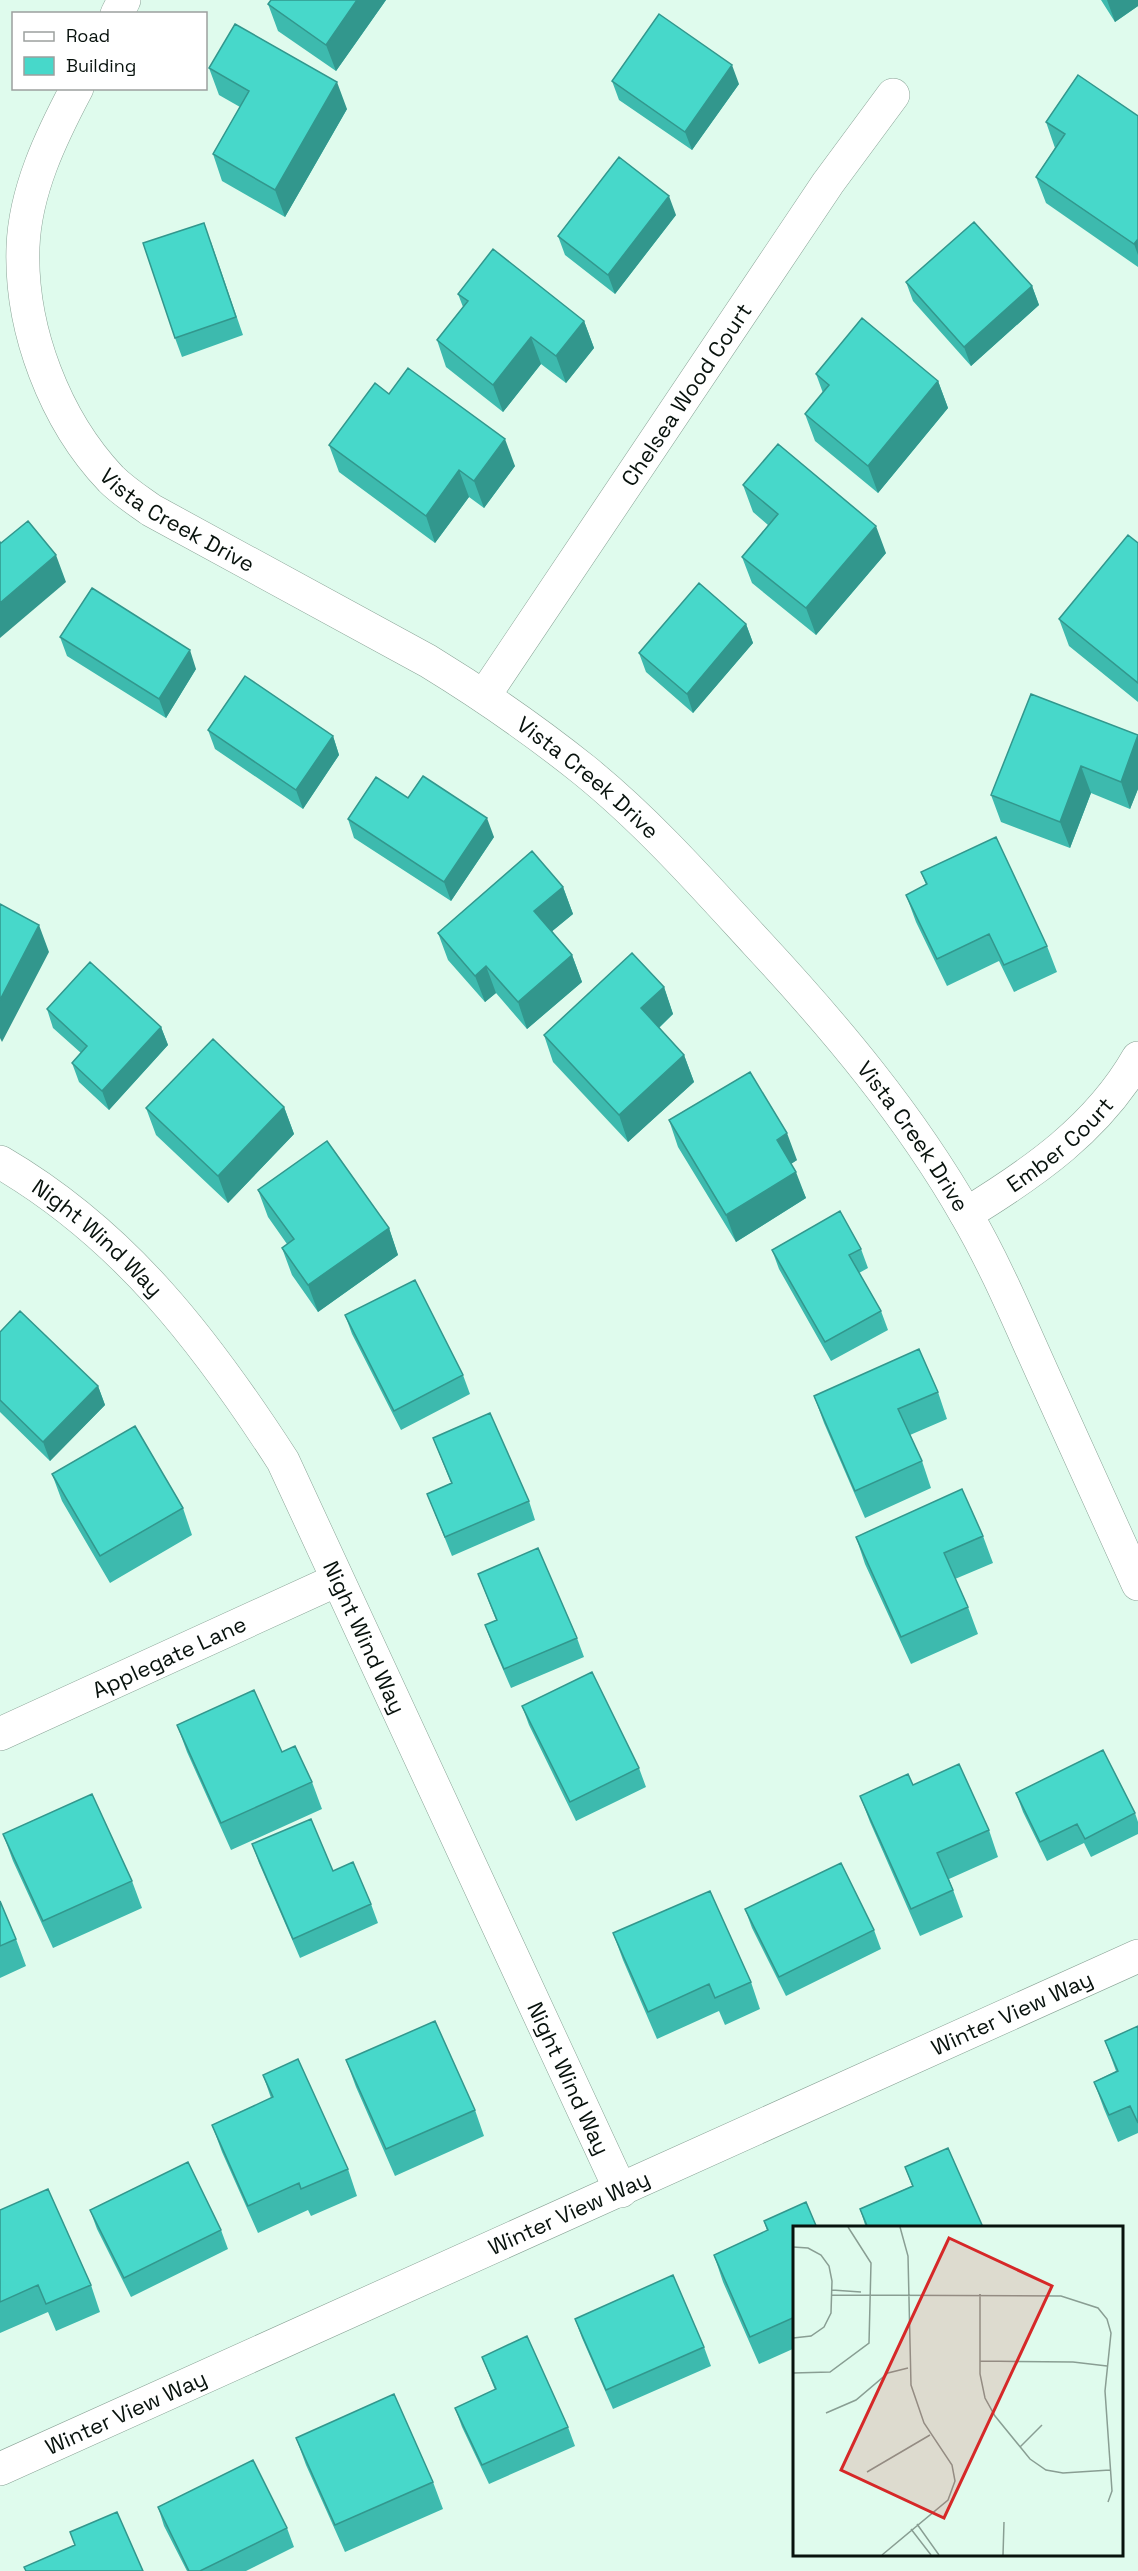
<svg xmlns="http://www.w3.org/2000/svg" width="1138" height="2571" viewBox="0 0 1138 2571" font-family="'Space Grotesk',sans-serif">
<style>
.lines{fill:none;stroke-linecap:round;stroke-linejoin:round}
.minor-casing{stroke:#89a396;stroke-width:34}
.minor{stroke:#fff;stroke-width:33}
.wall{fill:#3dbaae}
.shaded-wall{fill:#32978d}
.building{fill:#47d8ca;stroke:#32978d;stroke-width:1.5}
.labels{text-anchor:middle;dominant-baseline:central;stroke-width:5;stroke-linejoin:round;paint-order:stroke}
.street-label{font-size:22px;fill:#08120d;stroke:#fff}
.inset-road{fill:none;stroke:#899e93;stroke-width:1.5}
.view{fill:#d62828;fill-opacity:0.15;stroke:#d62828;stroke-width:3}
.inset-edge{fill:none;stroke:#08120d;stroke-width:3}
</style>
<rect width="100%" height="100%" fill="#dffbed"/>
<g class="lines">
<!-- minor casing -->
<g class="minor-casing">
<g id="minor">
<path d="M117,14l7,-14"/>
<path id="s1" d="M77,88c-26,49 -52,103 -54,159 -3,82 32,173 88,232 12,12 26,21 40,31l277,151c54,33 106,69 156,109 63,51 118,113 173,173 78,84 153,173 210,273 29,50 51,103 75,156 32,70 64,141 96,212"/>
<path id="s2" d="M484,696l344,-513 65,-88"/>
<path id="s3" d="M0,1162c125,73 206,180 283,299l338,730"/>
<path id="s4" d="M966,1214c67,-41 132,-86 172,-156"/>
<path id="s5" d="M0,1734l337,-154"/>
<path id="s6" d="M0,2469l1138,-513"/>
</g>
</g>
<!-- minor -->
<use href="#minor" class="minor"/>
</g>
<!-- wall -->
<path class="wall" d="M271,0h115l-50,71 -58,-40 -10,-27z
M1101,0h37v6l-23,16z
M209,68l138,41 -62,108 -63,-36 -9,-27 27,-47 -21,-12z
M612,81l127,3 -47,66 -73,-50z
M1138,116v151l-92,-64 -10,-26 19,-29 -9,-26z
M676,215l-61,79 -50,-39 -7,-19z
M211,242l32,93 -61,22 -7,-19z
M906,282l126,4 7,19 -68,61 -58,-65z
M458,294l126,27 10,27 -28,35 -25,-19 -38,48 -57,-45 -9,-27 26,-33z
M816,374l122,7 10,27 -70,85 -63,-52 -10,-27 18,-21z
M389,394l126,72 -31,42 -15,-11 -34,46 -96,-71 -10,-27z
M743,485l143,68 -70,82 -64,-52 -10,-26 26,-32 -15,-13z
M1138,543v159l-69,-56 -10,-27z
M746,624l7,19 -60,70 -47,-41 -7,-19z
M60,637l136,32 -30,49 -99,-62z
M208,730l125,6 6,19 -36,54 -88,-60z
M1138,735v54l-8,20 -39,-16 -21,55 -69,-26 -10,-27z
M408,798l86,39 -43,64 -97,-63 -6,-19z
M921,872l126,74 10,26 -43,20 -15,-31 -52,25 -31,-64 -10,-27 20,-10z
M563,887l10,27 -21,17 20,24 10,27 -55,47 -31,-36 -11,9 -37,-42 -10,-27z
M664,987l9,27 -14,14 25,27 10,27 -66,60 -75,-80 -9,-27z
M47,1009l114,18 7,18 -59,65 -30,-28 -7,-19 9,-10 -28,-25z
M284,1107l10,27 -66,69 -72,-68 -10,-27z
M669,1120l128,40 -6,4 15,34 -70,44 -58,-95z
M258,1190l131,38 9,27 -80,57 -26,-37 -10,-27 5,-4 -19,-27z
M861,1249l7,19 -9,5 22,38 7,19 -57,31 -52,-92 -7,-19z
M345,1315l118,60 7,19 -69,36 -49,-96z
M0,1332l98,54 7,19 -55,56 -50,-49z
M938,1392l9,27 -37,16 12,26 9,27 -66,30 -41,-95 -10,-27z
M433,1438l96,63 6,19 -83,36 -25,-62 24,-11z
M52,1474l131,34 9,27 -82,48 -48,-82z
M983,1536l10,27 -38,16 13,28 10,27 -67,30 -46,-100 -9,-27z
M478,1574l99,64 7,19 -73,31 -19,-44 -7,-19 11,-5z
M522,1706l117,62 7,19 -70,34 -47,-96z
M177,1725l105,27 30,30 10,27 -91,41 -44,-98z
M913,1785l76,45 9,27 -49,22 14,38 -43,19 -50,-114 -10,-26z
M1016,1793l119,20 3,9v12l-47,23 -7,-14 -37,18 -24,-49z
M3,1834l129,47 10,27 -89,40 -40,-87z
M252,1844l81,27 38,33 7,19 -78,35 -41,-95z
M0,1901l16,38 10,27 -26,12z
M745,1909l129,21 7,19 -95,47 -34,-68z
M613,1933l138,49 9,27 -35,16 -6,-14 -62,28 -34,-79z
M1138,2026v107l-20,9 -14,-33 -10,-27 22,-11 -11,-30z
M346,2060l129,50 9,26 -89,40 -39,-89z
M263,2075l85,94 9,27 -46,20 -3,-6 -50,23 -36,-81 -10,-27 59,-27z
M948,2148l35,80h-117l-6,-19 52,-23 -7,-19z
M0,2210l91,75 9,27 -44,19 -8,-19 -48,21z
M90,2210l131,20 7,19 -97,48 -34,-68z
M764,2221l31,7v120l-36,16 -36,-82 -9,-27 53,-24z
M575,2319l129,28 7,19 -98,43 -31,-71z
M482,2357l86,70 7,19 -86,38 -27,-57 -7,-19 40,-18z
M296,2438l137,44 10,27 -98,43 -39,-87z
M158,2507l129,21 7,19 -48,24h-59l-23,-45z"/>
<!-- shaded-wall -->
<path class="shaded-wall" d="M357,0h29l-50,71 -10,-26z
M1107,0h31v6l-23,16z
M732,65l7,19 -47,66 -7,-18z
M337,82l10,27 -62,108 -10,-27z
M669,196l7,19 -61,79 -7,-19z
M1138,239v16l-4,-11z
M1032,286l7,19 -68,61 -7,-19z
M584,321l10,27 -28,35 -10,-27z
M531,337l10,27 -38,48 -10,-27z
M938,381l10,27 -70,85 -10,-27z
M505,439l10,27 -31,42 -10,-27z
M459,470l10,27 -34,46 -9,-27z
M876,526l10,27 -70,82 -10,-27z
M56,555l10,27 -66,56v-35z
M746,624l7,19 -60,70 -6,-19z
M190,650l6,19 -30,49 -7,-19z
M333,736l6,19 -36,54 -7,-19z
M1138,736v53l-8,20 -9,-27z
M1081,766l10,27 -21,55 -10,-26z
M487,818l7,19 -43,64 -7,-19z
M563,887l10,27 -29,24 -10,-27z
M39,925l10,27 -47,90 -2,-4v-38z
M572,955l10,27 -55,47 -9,-27z
M486,966l10,27 -11,9 -10,-26z
M664,987l9,27 -22,21 -10,-27z
M161,1027l7,18 -59,65 -7,-19z
M684,1055l10,27 -66,60 -9,-27z
M284,1107l10,27 -66,69 -10,-27z
M787,1133l10,27 -11,7 -9,-27z
M796,1172l10,26 -70,44 -10,-27z
M389,1228l9,27 -80,57 -10,-27z
M98,1386l7,19 -55,56 -7,-19z"/>
<!-- building -->
<path class="building" d="M271,0h86l-31,45 -58,-41z
M659,14l73,51 -47,67 -73,-51z
M235,24l102,58 -62,108 -62,-36 36,-63 -40,-23z
M1078,75l60,41v123l-4,5 -98,-67 29,-43 -19,-12z
M619,157l50,39 -61,79 -50,-39z
M974,222l58,64 -68,61 -58,-65z
M204,223l32,94 -61,21 -32,-95z
M493,249l91,72 -28,35 -25,-19 -38,48 -56,-45 31,-39 -10,-7z
M862,318l76,63 -70,85 -63,-52 24,-29 -13,-11z
M408,368l97,71 -31,42 -15,-11 -33,46 -97,-71 46,-62 14,11z
M778,444l98,82 -70,82 -64,-51 36,-43 -35,-29z
M28,521l28,34 -56,48v-61l1,1z
M1128,535l10,8v140l-79,-64z
M699,583l47,41 -59,70 -48,-41z
M92,588l98,62 -31,49 -99,-62z
M245,676l88,60 -37,54 -88,-60z
M1031,694l107,41 -17,47 -40,-16 -21,56 -69,-27z
M423,776l64,42 -43,64 -96,-63 28,-42 32,21z
M996,837l51,109 -43,19 -15,-31 -52,25 -31,-64 21,-11 -6,-12z
M532,851l31,36 -29,24 38,44 -54,47 -32,-36 -11,10 -37,-43z
M0,904l39,21 -39,75z
M632,953l32,34 -23,21 43,47 -65,60 -75,-80z
M90,962l71,65 -59,64 -30,-28 15,-17 -40,-37z
M213,1039l71,68 -66,69 -72,-68z
M750,1072l37,61 -10,7 19,32 -70,43 -57,-95z
M327,1141l62,87 -81,57 -26,-37 12,-9 -36,-49z
M840,1211l21,38 -12,6 32,56 -56,31 -53,-92z
M415,1280l48,95 -69,36 -49,-96z
M20,1311l78,75 -55,56 -43,-42v-68z
M919,1349l19,43 -40,17 24,52 -67,30 -41,-95z
M490,1413l39,88 -84,36 -18,-43 25,-11 -19,-45z
M135,1426l48,82 -83,48 -48,-82z
M962,1489l21,47 -39,17 24,54 -67,30 -45,-100z
M538,1548l39,90 -73,31 -19,-44 12,-5 -19,-46z
M592,1672l47,96 -69,34 -48,-96z
M254,1690l28,62 13,-6 17,36 -91,41 -44,-98z
M1103,1750l32,63 -50,26 -8,-15 -37,18 -24,-49z
M959,1764l30,66 -52,23 16,37 -42,19 -51,-113 48,-22 5,11z
M92,1794l40,87 -89,40 -40,-87z
M311,1819l22,52 20,-9 18,42 -78,35 -41,-95z
M841,1863l33,67 -95,47 -34,-68z
M710,1891l41,91 -36,16 -6,-14 -61,28 -35,-79z
M0,1901l16,38 -16,7z
M435,2021l40,89 -89,39 -40,-89z
M1138,2026v97l-8,-17 -21,9 -15,-33 24,-11 -13,-30z
M298,2059l50,110 -47,20 -2,-6 -51,23 -36,-81 61,-28 -10,-22z
M948,2148l34,77 -6,3h-108l-8,-19 53,-23 -8,-19z
M188,2162l33,68 -97,48 -34,-68z
M48,2189l43,96 -45,19 -8,-19 -38,17v-92z
M806,2202l11,26h-22v89l-45,20 -36,-82 54,-25 -4,-9z
M673,2275l31,72 -98,43 -31,-71z
M527,2336l41,91 -86,38 -27,-57 41,-19 -14,-32z
M394,2394l39,88 -98,43 -39,-87z
M253,2460l34,68 -87,43h-11l-31,-64z
M117,2512l26,59h-117l-2,-4 51,-22 -5,-13z"/>
<g class="labels">
<!-- street labels -->
<g class="street-label">
<text stroke="none"><textPath href="#s2" startOffset="363">Chelsea Wood Court</textPath></text>
<text stroke="none"><textPath href="#s1" startOffset="502">Vista Creek Drive</textPath></text>
<text stroke="none"><textPath href="#s1" startOffset="988">Vista Creek Drive</textPath></text>
<text stroke="none"><textPath href="#s1" startOffset="1474">Vista Creek Drive</textPath></text>
<text stroke="none"><textPath href="#s4" startOffset="117">Ember Court</textPath></text>
<text stroke="none"><textPath href="#s3" startOffset="124">Night Wind Way</textPath></text>
<text stroke="none"><textPath href="#s3" startOffset="610">Night Wind Way</textPath></text>
<text stroke="none"><textPath href="#s5" startOffset="186">Applegate Lane</textPath></text>
<text stroke="none"><textPath href="#s6" startOffset="1110">Winter View Way</textPath></text>
<text stroke="none"><textPath href="#s3" startOffset="1096">Night Wind Way</textPath></text>
<text stroke="none"><textPath href="#s6" startOffset="624">Winter View Way</textPath></text>
<text stroke="none"><textPath href="#s6" startOffset="138">Winter View Way</textPath></text>
</g>
</g>
<!-- overview -->
<g transform="translate(793 2226)">
<rect width="330" height="330" fill="#dffbed"/>
<path class="inset-road" d="M0,21l15,1 13,7 8,11 3,15 -1,32 -7,14 -13,9 -18,2M39,64l29,2M187,68v80l5,24 10,18 35,43 16,11 17,3 47,-3M39,69l229,1 37,12 9,11 4,14 -6,58 7,100 -4,11M187,135l93,1 34,4M0,147l37,-1 39,-29 2,-80 -23,-36M33,187l30,-13 32,-27 20,-5M227,221l22,-22M74,246l63,-37M124,298l22,31M118,303l20,26M89,329l66,-55 7,-19 -3,-16 -28,-42 -13,-38 -3,-129 -8,-29M210,329l1,-33"/>
<path class="view" d="M156,12l103,48 -108,232 -103,-48z"/>
<rect width="330" height="330" class="inset-edge"/>
</g>
<!-- legend -->
<rect x="12" y="12" width="195" height="78" fill="#ffffff" stroke="#9ca09e" stroke-width="1.5"/>
<rect x="24" y="32" width="30" height="9" fill="#ffffff" stroke="#9ca09e" stroke-width="1.5"/>
<text x="66" y="42" font-size="18" fill="#08120d">Road</text>
<rect x="24" y="57" width="30" height="18" fill="#47d8ca" stroke="#9ca09e" stroke-width="1.5"/>
<text x="66" y="72" font-size="18" fill="#08120d">Building</text>
</svg>
